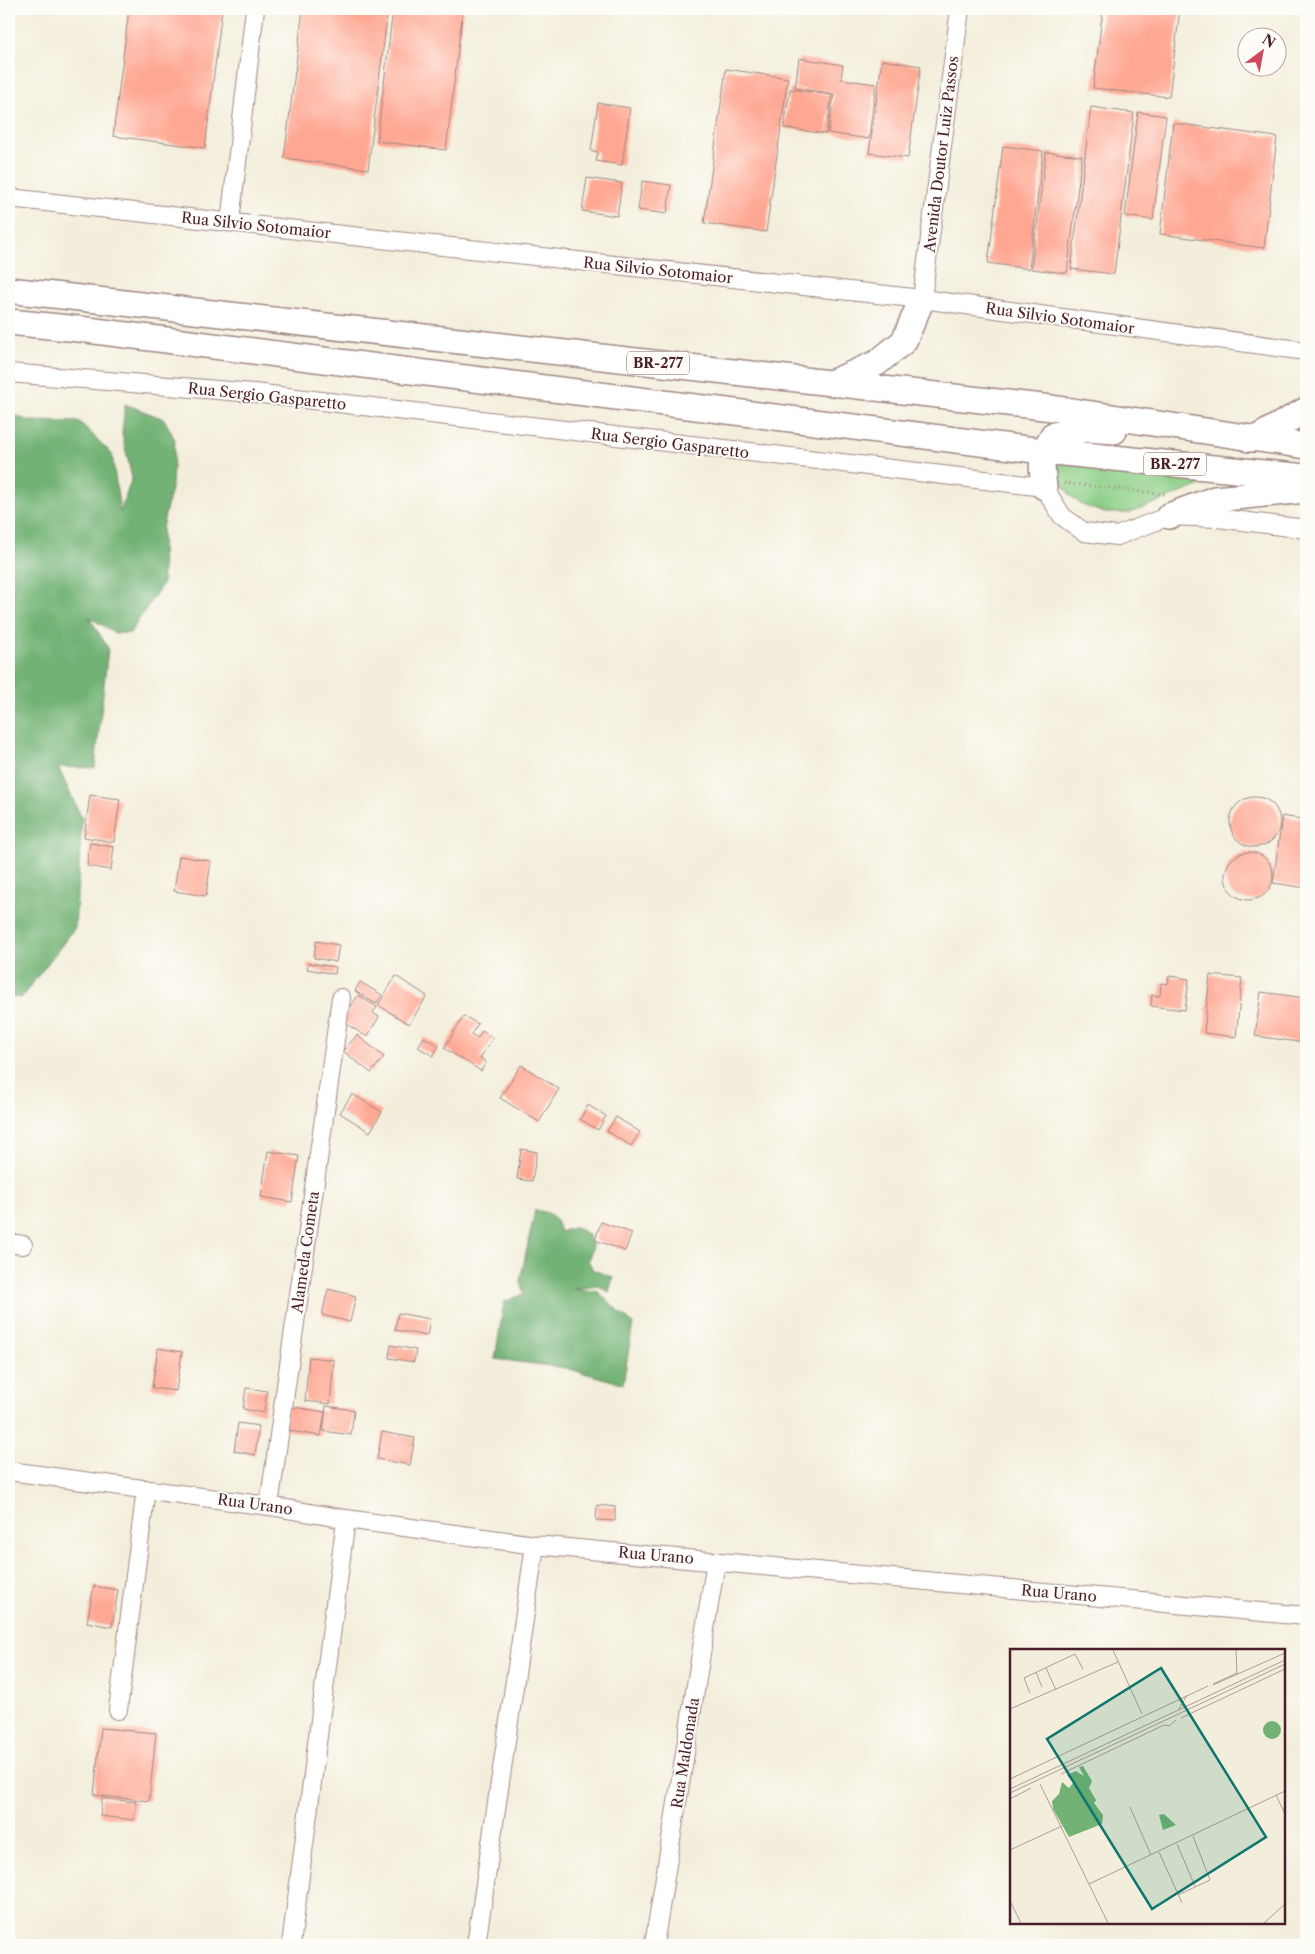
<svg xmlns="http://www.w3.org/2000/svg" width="1315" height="1954" viewBox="0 0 1315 1954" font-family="'Libre Caslon Text',serif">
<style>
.green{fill:#8dcf87;stroke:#6c7759}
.forest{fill:#72b274;stroke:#5e6850}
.building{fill:#fea793}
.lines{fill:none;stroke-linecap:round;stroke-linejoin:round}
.minor-casing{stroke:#9e8683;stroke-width:20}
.highway-casing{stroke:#9e8683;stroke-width:28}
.path{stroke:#9e8683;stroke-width:3;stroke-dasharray:1 4;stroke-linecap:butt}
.minor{stroke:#fff;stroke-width:18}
.highway{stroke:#fff;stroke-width:25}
.labels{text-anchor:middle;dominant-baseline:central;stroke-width:4;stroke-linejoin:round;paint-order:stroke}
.shield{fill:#fdfcf7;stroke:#806168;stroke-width:1}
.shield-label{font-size:14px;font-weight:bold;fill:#4a1f2b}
.street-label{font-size:15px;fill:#4a1f2b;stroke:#fdfcf7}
.inset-road{fill:none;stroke:#af9b95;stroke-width:1}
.view{fill:#0f766e;fill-opacity:0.15;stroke:#0f766e;stroke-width:2.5}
.inset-edge{fill:none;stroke:#4a1f2b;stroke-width:2.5}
</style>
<rect width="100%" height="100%" fill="#fdfcf7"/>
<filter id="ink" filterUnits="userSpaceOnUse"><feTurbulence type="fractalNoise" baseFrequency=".02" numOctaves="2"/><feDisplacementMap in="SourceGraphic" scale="10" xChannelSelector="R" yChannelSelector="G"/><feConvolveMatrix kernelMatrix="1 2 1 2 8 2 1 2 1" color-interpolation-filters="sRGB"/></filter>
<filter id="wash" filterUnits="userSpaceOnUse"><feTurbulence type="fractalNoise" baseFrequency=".0096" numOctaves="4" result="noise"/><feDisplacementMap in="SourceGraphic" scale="20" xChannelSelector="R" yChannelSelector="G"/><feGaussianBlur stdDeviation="1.12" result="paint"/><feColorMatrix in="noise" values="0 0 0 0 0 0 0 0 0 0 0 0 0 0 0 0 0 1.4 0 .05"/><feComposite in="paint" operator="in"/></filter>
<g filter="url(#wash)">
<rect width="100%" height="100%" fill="#f3eedb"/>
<!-- green -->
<path class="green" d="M1056,462l153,20 -80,31h-24l-23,-8 -10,-8 -15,-19z"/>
<!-- forest -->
<path class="forest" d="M125,404l39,15 11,21 -3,44 -10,44 1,55 -33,50h-15l-26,-16 19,31 -13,120 -37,-1 24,52 -7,109 -54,70 -12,-2v-583l20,8 51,1 32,32 8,58 12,-34 -10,-44z
M535,1210c17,3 20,5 25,22l16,-5 11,7 6,13 -5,13 5,10 20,7 -4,15 -10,-6 -26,3 24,2 36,33 -10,60 -57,-16 -71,-9 9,-57 20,-8 -4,-13z"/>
<g id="blocks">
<!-- building -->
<path class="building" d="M129,9h93l-17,139 -92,-12z
M303,9h85l-20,160 -84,-11z
M393,9h70l-17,141 -69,-9z
M1103,9h77l-11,88 -76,-9z
M799,58l44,7 -2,14 35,5 -7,55 -41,-6 6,-39 -39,-6z
M882,60l39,6 -13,92 -39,-5z
M726,69l62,9 -22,154 -62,-9z
M790,89l42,6 -6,39 -42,-6z
M598,103l32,5 -8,57 -26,-4 2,-9 -7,-1z
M1091,107l43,6 -20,161 -43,-5z
M1138,112l28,4 -13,104 -28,-4z
M1173,123l104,14 -13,111 -104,-14z
M1003,146l40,5 -14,118 -41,-6z
M1046,152l36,4 -15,117 -36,-4z
M587,178l35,5 -5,33 -35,-5z
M642,181l29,4 -4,29 -29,-4z
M90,795l30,4 -6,43 -30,-5z
M1230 822a25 25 0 1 1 50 0a25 25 0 1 1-50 0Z
M1282,816l24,4v68l-33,-5z
M90,843l24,4 -3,23 -24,-4z
M1225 876a24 24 0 1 1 48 0a24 24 0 1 1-48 0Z
M179,856l32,5 -5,35 -32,-5z
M316,941l23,4 -3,17 -22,-4z
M308,963l28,4 -1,7 -28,-5z
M1210,975l32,3 -6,59 -32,-4z
M396,976l31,20 -18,28 -31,-19z
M1169,976l20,3 -4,31 -34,-4 1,-11 8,1 1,-13 7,1z
M360,982l22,13 -6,9 -21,-13z
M1261,992l45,6v45l-51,-7z
M358,995l19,12 -4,6 6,4 -12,20 -25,-16z
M464,1016l14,8 -7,10 7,4 4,-7 11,7 -13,20 6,4 -5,9 -37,-23z
M357,1035l27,22 -13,16 -28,-22z
M424,1037l15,9 -6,10 -15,-9z
M521,1065l38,24 -20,33 -39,-24z
M352,1094l30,18 -12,20 -30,-19z
M588,1105l18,11 -8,14 -18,-11z
M616,1117l24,15 -9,14 -24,-15z
M521,1149l16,3 -5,29 -15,-2z
M268,1151l31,5 -7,46 -31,-5z
M601,1222l31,11 -7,18 -30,-11z
M328,1289l28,7 -6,26 -28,-7z
M398,1313l32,6 -3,17 -32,-6z
M391,1345l25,5 -2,12 -25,-4z
M158,1348l24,4 -6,39 -24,-3z
M309,1357l25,3 -4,44 -25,-3z
M246,1388l21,3 -3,22 -21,-4z
M288,1406l37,6 -4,24 -37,-6z
M326,1406l28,4 -3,25 -28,-4z
M238,1423l21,3 -4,29 -21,-4z
M382,1432l33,6 -5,27 -33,-6z
M597,1505l18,2v14l-19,-1z
M94,1586l24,4 -6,37 -25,-5z
M101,1728l55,5 -7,68 -55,-6z
M102,1798l34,4 -2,18 -34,-4z"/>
</g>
</g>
<g filter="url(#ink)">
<use href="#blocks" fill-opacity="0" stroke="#9e8683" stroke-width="1"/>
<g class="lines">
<!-- minor casing -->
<g class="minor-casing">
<path id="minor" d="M9,198l913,101 384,52
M230,222l25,-213
M922,299l38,-290
M9,373l245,20 790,94 18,29 22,16 33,4 52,-20 48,2 89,11
M9,1243l14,2
M9,1471l260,35 77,13 189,26 771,71
M269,1506l72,-508
M118,1710l28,-221
M291,1945l55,-426
M476,1945l59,-400
M654,1945l62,-384"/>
</g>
<!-- highway casing -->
<g class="highway-casing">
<path id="highway" d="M9,290l1043,118 254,38
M9,322l70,7 964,122 263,26
M833,382l44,-19 27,-22 18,-42
M1249,439h6l51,-29
M1044,487c-3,-24 -4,-31 9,-52l33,-6 28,2
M1169,516l46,-17 91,-9"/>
</g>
<!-- path -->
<path class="path" d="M1064,483l101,11"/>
<!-- minor -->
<use href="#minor" class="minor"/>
<!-- highway -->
<use href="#highway" class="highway"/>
</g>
</g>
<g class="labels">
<!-- shield labels -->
<g class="shield">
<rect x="627" y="351.5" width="62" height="23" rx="4"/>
<rect x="1144" y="452.5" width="62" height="23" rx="4"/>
</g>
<g class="shield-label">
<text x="658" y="363">BR-277</text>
<text x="1175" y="464">BR-277</text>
</g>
<!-- street labels -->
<g class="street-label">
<text transform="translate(941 154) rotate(-83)">Avenida Doutor Luiz Passos</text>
<text transform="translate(256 225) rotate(6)">Rua Silvio Sotomaior</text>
<text transform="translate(658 270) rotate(6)">Rua Silvio Sotomaior</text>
<text transform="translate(1060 318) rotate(8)">Rua Silvio Sotomaior</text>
<text transform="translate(267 396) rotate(6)">Rua Sergio Gasparetto</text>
<text transform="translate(670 443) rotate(7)">Rua Sergio Gasparetto</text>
<text transform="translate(305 1252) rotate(-82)">Alameda Cometa</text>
<text transform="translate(255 1504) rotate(8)">Rua Urano</text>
<text transform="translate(656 1555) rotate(5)">Rua Urano</text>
<text transform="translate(1059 1593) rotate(5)">Rua Urano</text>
<text transform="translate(685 1753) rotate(-81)">Rua Maldonada</text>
</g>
</g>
<!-- overview -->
<g transform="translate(1010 1649)">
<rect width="275" height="275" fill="#f3eedb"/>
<path d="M253 81a9 9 0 1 1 18 0a9 9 0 1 1-18 0ZM73,117l9,15 -3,7 7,12 -2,3 9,12 -1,9 -33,13 -16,-28 -1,-8 7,-7 3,-12 7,6 4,-5 -6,-8 9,-4 8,5 -5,-9zM154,165l12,11 -13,5 -4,-15z" fill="#72b274"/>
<path class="inset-road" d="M103,1l29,64M226,1l1,24M36,19l10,22M26,23l6,15M203,35l24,-11M203,36l72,-32M20,44l-6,-15 51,-24 8,15M0,60l108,-47M169,60l8,-14M171,69l104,-49M51,125l103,-49 5,1 7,-6M0,130l198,-93M30,135l68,139M0,140l275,-129M0,144l275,-129M266,146l9,19M0,150l21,-11M120,158l21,48M167,195l18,42M0,201l52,-24M149,203l23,51M79,235l196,-93M168,246l32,-15 -17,-44M0,252l11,22M254,274l21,-19"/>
<path class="view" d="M151,19l105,169 -114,72 -105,-170z"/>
<rect width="275" height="275" class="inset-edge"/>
</g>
<!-- margin -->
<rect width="1315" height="1954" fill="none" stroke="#fdfcf7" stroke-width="30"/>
<!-- north arrow -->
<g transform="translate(1262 52) rotate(32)"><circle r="24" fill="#fdfcf7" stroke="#b5a4a5"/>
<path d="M0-4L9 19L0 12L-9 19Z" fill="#d1495b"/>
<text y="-8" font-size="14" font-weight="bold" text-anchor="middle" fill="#4a1f2b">N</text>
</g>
</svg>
